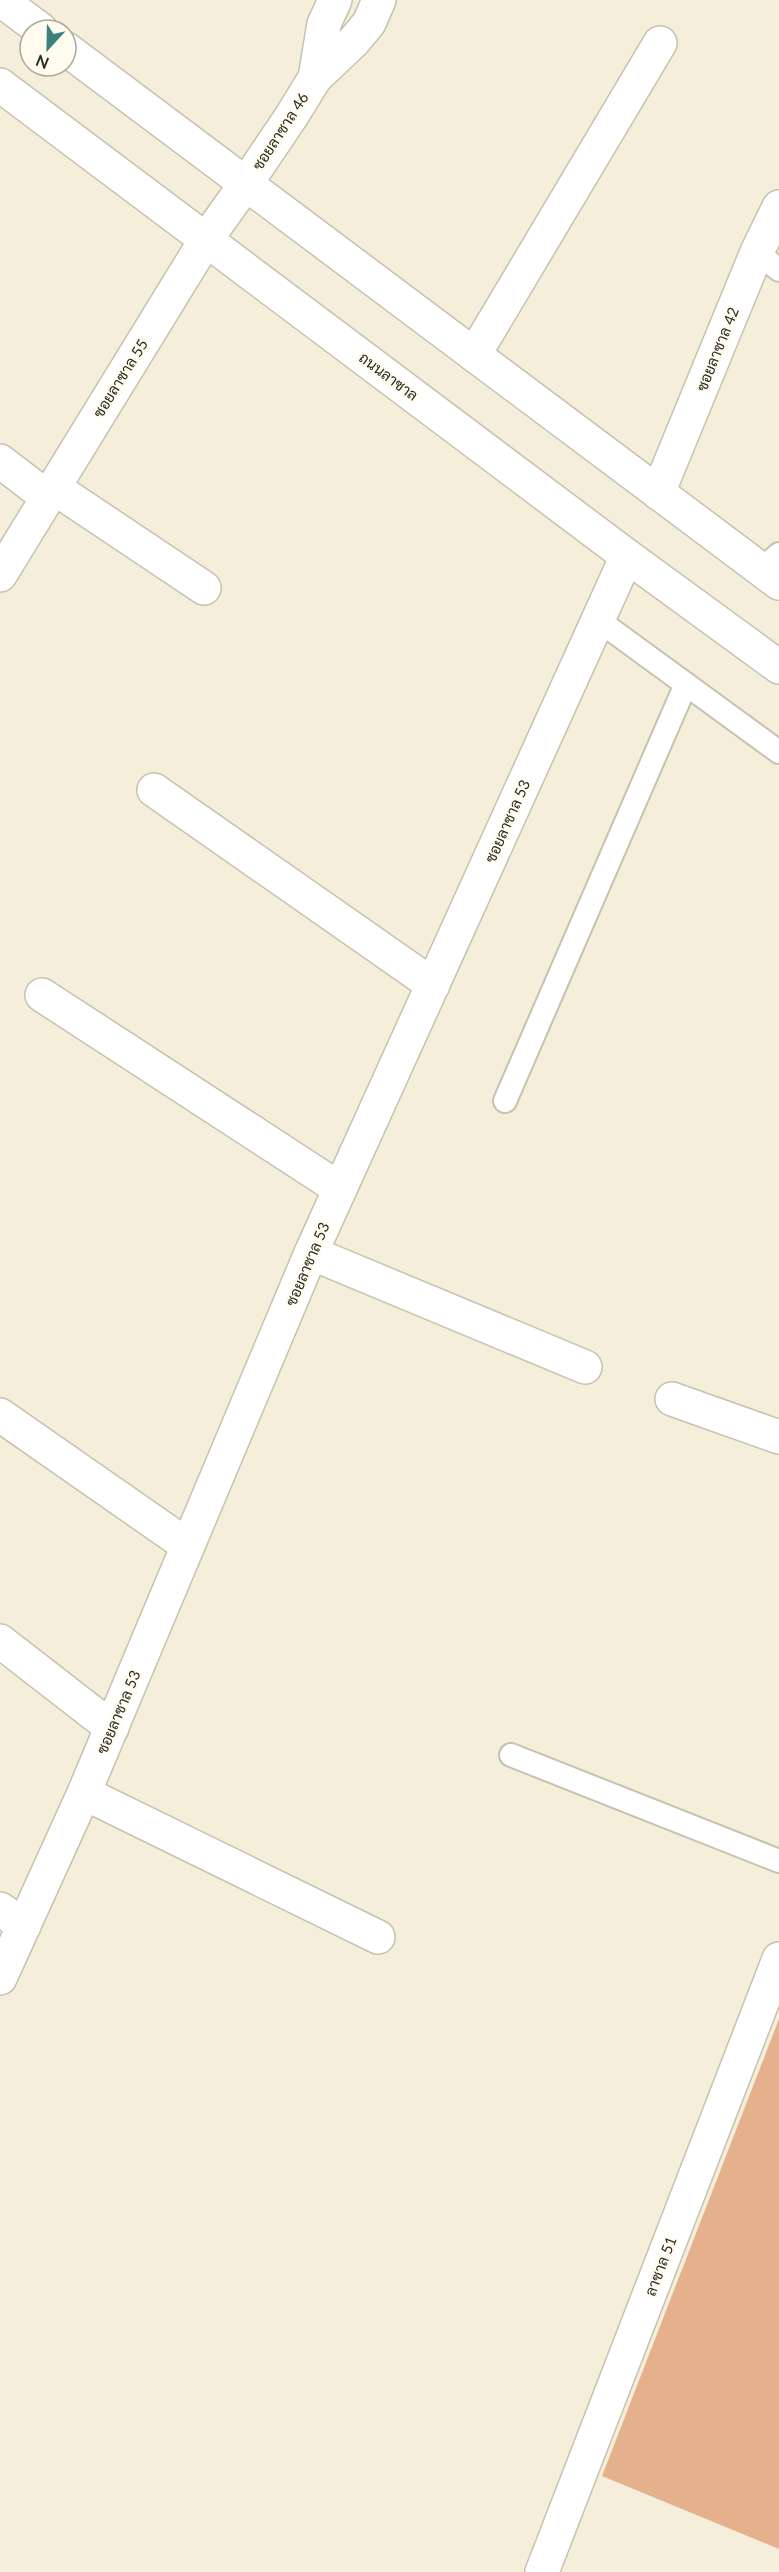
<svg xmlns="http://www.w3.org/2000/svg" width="779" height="2572" viewBox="0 0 779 2572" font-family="Lato,Sarabun,sans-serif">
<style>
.green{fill:#e5b18c}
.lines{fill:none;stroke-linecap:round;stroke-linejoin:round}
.lane-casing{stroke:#c7c2ae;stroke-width:26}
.street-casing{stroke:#c7c2ae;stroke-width:36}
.secondary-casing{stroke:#c7c2ae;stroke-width:36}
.lane{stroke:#fff;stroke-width:22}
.street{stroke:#fff;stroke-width:33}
.secondary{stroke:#fff;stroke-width:33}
.labels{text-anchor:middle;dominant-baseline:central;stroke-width:5;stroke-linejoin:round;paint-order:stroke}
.street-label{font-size:15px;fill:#2b2922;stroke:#fffbef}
</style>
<rect width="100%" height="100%" fill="#f4eeda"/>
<!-- green -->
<path class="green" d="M779,2019v530l-177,-73z"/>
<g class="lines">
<!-- lane casing -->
<g class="lane-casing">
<path id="lane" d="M757,252l22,18
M761,570l18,-16
M598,620l181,132
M505,1101l181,-417
M511,1755l268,106"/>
</g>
<!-- street casing -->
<g class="street-casing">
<path id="street" d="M315,78l9,-54 11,-24
M245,185l46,-68 24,-39 39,-37 15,-18 10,-23
M474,355l186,-312
M0,461l47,36
M53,487l151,101
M658,493l99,-241 22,-45
M154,790l279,195
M42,995l298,194
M311,1253l274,114
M672,1399l107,38
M0,1415l188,131
M0,1641l112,87
M84,1793l294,144
M0,1909l24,17
M0,1978l84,-185 227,-540 316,-697
M542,2572l237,-613"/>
</g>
<!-- secondary casing -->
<g class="secondary-casing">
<path id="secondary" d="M1,0l40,30
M66,49l713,534
M0,85l627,471 152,111
M0,575l207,-337 38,-53"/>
</g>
<!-- lane -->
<use href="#lane" class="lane"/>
<!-- street -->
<use href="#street" class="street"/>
<!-- secondary -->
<use href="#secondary" class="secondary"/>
</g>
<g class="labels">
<!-- street labels -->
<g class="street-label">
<text transform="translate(280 131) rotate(-57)">ซอยลาซาล 46</text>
<text transform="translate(717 349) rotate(-68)">ซอยลาซาล 42</text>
<text transform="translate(389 376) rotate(37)">ถนนลาซาล</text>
<text transform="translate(120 378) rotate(-58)">ซอยลาซาล 55</text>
<text transform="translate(507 821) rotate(-66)">ซอยลาซาล 53</text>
<text transform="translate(307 1264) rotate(-67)">ซอยลาซาล 53</text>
<text transform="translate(118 1712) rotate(-67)">ซอยลาซาล 53</text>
<text transform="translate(660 2266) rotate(-69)">ลาซาล 51</text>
</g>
</g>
<!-- north arrow -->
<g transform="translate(48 48) rotate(202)"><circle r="28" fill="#fffbef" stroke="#aaa79d" stroke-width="1.5"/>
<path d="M0-4.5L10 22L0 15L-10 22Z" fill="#3b827d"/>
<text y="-9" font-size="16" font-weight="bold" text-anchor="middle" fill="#2b2922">N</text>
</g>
</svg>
